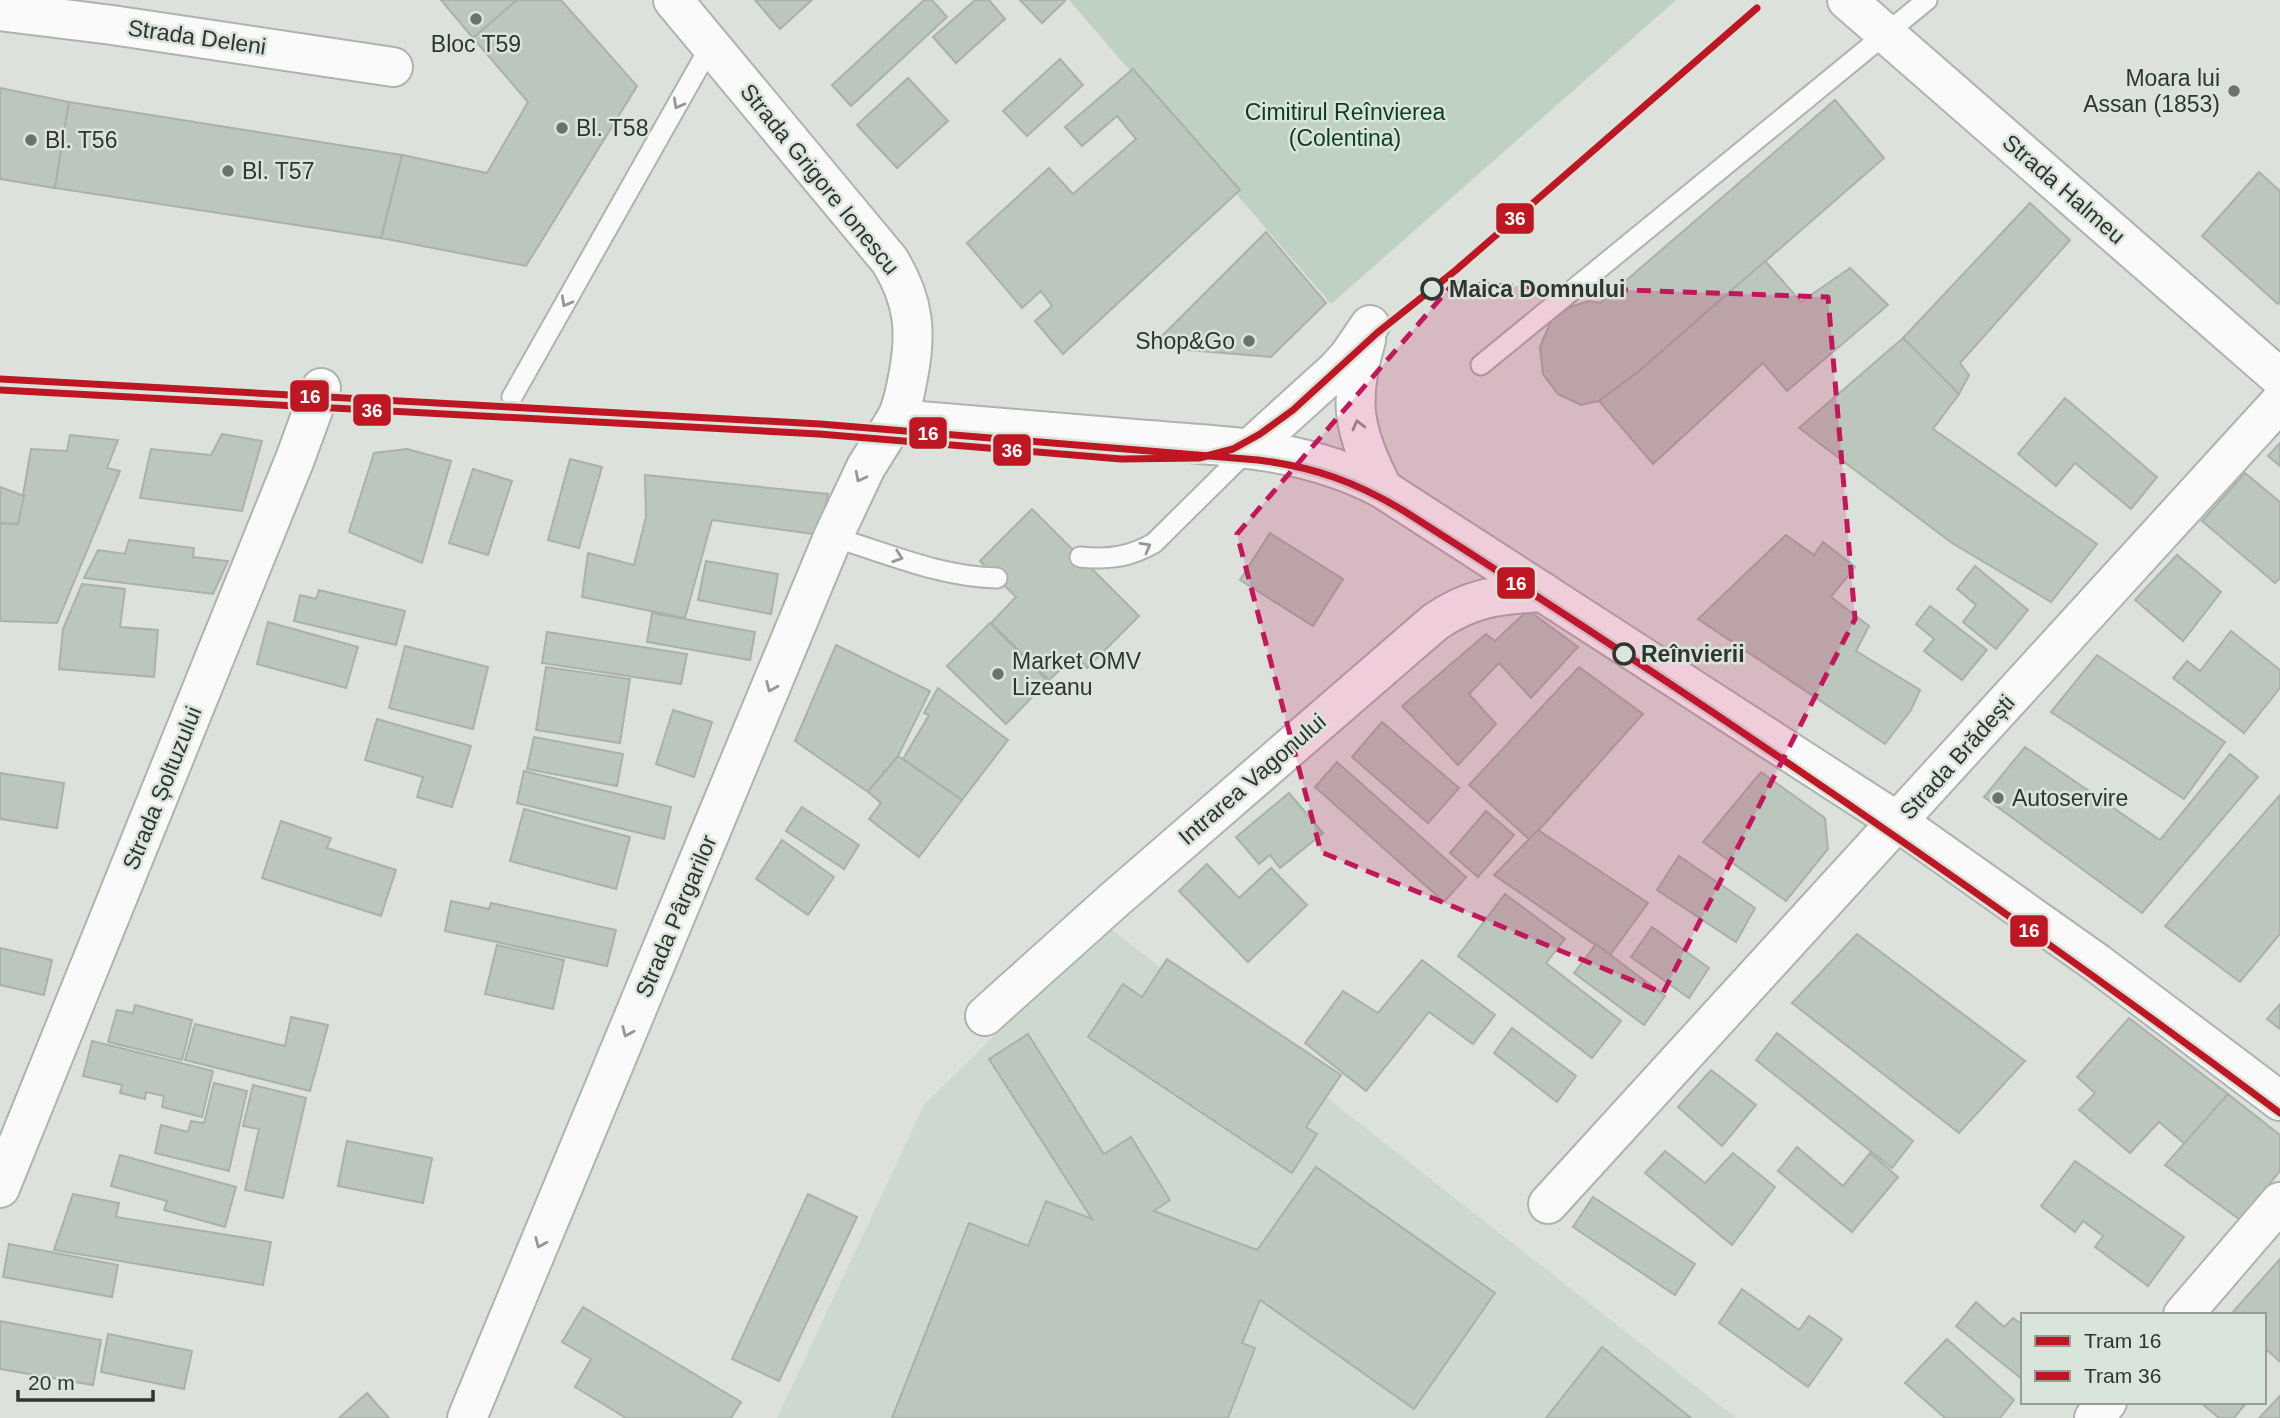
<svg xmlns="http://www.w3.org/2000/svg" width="2280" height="1418" font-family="Helvetica,sans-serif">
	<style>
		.built { fill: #cdd9ce }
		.green { fill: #bfd1c2 }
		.building { fill: #bbc6bc; stroke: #acb0ac; stroke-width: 2 }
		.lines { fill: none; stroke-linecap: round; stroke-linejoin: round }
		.service-casing { stroke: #afb3af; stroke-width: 23 }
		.minor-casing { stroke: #afb3af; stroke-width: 42 }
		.tertiary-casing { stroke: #afb3af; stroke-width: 42 }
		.service { stroke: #fafafa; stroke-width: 19 }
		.minor { stroke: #fafafa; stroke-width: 38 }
		.tertiary { stroke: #fafafa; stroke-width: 38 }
		.tram-1-casing { stroke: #d9e4db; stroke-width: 12 }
		.tram-2-casing { stroke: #d9e4db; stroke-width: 12 }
		.tram-1 { stroke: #be1622; stroke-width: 7 }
		.tram-2 { stroke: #be1622; stroke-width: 7 }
		.oneway { stroke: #969896 }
		.marked { fill: #c2185b; fill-opacity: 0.2; stroke: #c2185b; stroke-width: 5; stroke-dasharray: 14 9; stroke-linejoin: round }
		.poi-dot { fill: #6d716d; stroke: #d9e4db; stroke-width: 2.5 }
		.stop-dot { fill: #d9e4db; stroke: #313531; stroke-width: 3.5 }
		.labels { text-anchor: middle; stroke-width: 5; stroke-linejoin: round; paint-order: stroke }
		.street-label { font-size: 23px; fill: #313531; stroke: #d9e4db }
		.poi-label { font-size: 23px; fill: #313531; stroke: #d9e4db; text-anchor: start }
		.park-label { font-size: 23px; fill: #0a3f1c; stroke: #d9e4db }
		.stop-label { font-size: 23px; font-weight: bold; fill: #313531; stroke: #d9e4db; text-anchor: start }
		.line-badge { stroke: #d9e4db; stroke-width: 2.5 }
		.badge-label { font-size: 19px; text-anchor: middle; font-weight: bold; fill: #fff }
	</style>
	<rect width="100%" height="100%" fill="#dce1dc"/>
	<path class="built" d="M1106,925l630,493h-959l147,-313z"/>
	<path class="green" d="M1069,0h607l-345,304z"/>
	<g class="building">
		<path d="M441,0h76l-44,38z"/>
		<path d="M517,0h44l76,86 -111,180 -145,-28 21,-83 85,18 41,-71 -55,-64z"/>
		<path d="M755,0h57l-32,29z"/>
		<path d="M924,0h8l15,17 -96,89 -19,-21z"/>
		<path d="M975,0h14l16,19 -49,44 -23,-26z"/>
		<path d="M1020,0h44l1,1 -23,22z"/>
		<path d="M1060,59l23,26 -56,51 -24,-25z"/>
		<path d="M1133,69l107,121 -177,164 -28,-33 17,-15 -11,-15 -19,17 -55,-65 82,-75 24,26 63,-55 -19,-23 -35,30 -17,-19z"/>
		<path d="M908,78l40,43 -51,47 -40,-43z"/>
		<path d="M0,88l69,14 -14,86 -55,-9z"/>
		<path d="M1835,100l49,58 -246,214 -39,29 -18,4 -23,-11 -15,-20 -3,-27 11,-26 19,-14 19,-6 11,2z"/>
		<path d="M69,102l333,53 -21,83 -326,-50z"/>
		<path d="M2259,172l21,19v110l-2,3 -76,-68z"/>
		<path d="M2030,203l40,37 -110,123 9,12 -10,19 -56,-56z"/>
		<path d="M1266,232l60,71 -55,54 -120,-10z"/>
		<path d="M1765,261l36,41 49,-34 38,37 -101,86 -24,-28 -110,101 -54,-63 39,-29z"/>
		<path d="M1903,338l56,56 -26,35 164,115 -46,58 -99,-59 -153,-115z"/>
		<path d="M2065,398l92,79 -26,32 -56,-46 -19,23 -38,-32z"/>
		<path d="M222,434l40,7 -20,70 -102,-13 11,-49 60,6z"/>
		<path d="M70,435l48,5 -11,28 13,3 -63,152 -57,-2v-98l18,1 13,-75 36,2z"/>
		<path d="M2280,443v23l-12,-10z"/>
		<path d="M407,449l44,12 -29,102 -73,-31 25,-79z"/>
		<path d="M570,459l32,8 -23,81 -31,-8z"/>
		<path d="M473,469l39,12 -24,74 -39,-12z"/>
		<path d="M2245,473l35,29v76l-5,5 -73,-62z"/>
		<path d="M645,475l183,19 -8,41 -108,-15 -27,98 -103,-21 6,-44 46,12 12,-48z"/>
		<path d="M0,487l24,9 -6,28 -18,-1z"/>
		<path d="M1032,509l107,107 -52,52 -12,-12 -26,24 -58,-57 25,-26 -36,-36z"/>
		<path d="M1270,533l73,46 -30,47 -73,-46z"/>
		<path d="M1786,535l28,20 9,-13 32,25 -24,30 38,29 -13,25 64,39 -9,20 -26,34 -187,-125z"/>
		<path d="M129,540l65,8 -1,9 35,4 -15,33 -129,-16 14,-28 27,4z"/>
		<path d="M2177,555l44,37 -38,49 -48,-41z"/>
		<path d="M706,561l72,13 -7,40 -73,-14z"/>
		<path d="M1975,566l53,44 -32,39 -33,-27 13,-17 -19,-16z"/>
		<path d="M82,584l43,5 -5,38 38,3 -4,47 -95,-8 4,-40z"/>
		<path d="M319,590l86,21 -9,34 -102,-24 6,-26 16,4z"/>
		<path d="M1930,606l57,44 -25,30 -38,-29 10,-12 -18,-15z"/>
		<path d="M1528,610l50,37 -47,51 -32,-35 -30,31 27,30 -38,41 -56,-59 84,-72 9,7z"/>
		<path d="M652,613l103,19 -5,28 -103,-18z"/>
		<path d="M268,622l90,25 -12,41 -89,-24z"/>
		<path d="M990,623l58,58 -42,43 -59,-58z"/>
		<path d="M2231,631l49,39v18l-36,45 -71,-55 14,-17 13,10z"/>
		<path d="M547,632l140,22 -6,30 -139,-21z"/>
		<path d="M836,645l94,46 -32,65 -30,36 -73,-51z"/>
		<path d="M405,646l83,21 -15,62 -84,-21z"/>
		<path d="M2097,655l128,87 -41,57 -133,-87z"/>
		<path d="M546,667l84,12 -10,64 -84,-13z"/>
		<path d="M1579,667l64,47 -113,126 -61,-55z"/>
		<path d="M938,688l70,52 -46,60 -59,-41 26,-44 -5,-2z"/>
		<path d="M673,710l39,12 -18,55 -38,-13z"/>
		<path d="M377,719l94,27 -19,61 -35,-10 6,-20 -58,-17z"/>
		<path d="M1382,722l77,66 -31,35 -76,-66z"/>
		<path d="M534,737l89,17 -6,32 -90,-17z"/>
		<path d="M2025,747l135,93 70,-86 28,23 -116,136 -158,-116z"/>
		<path d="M898,756l64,44 -43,57 -50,-38 12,-16 -13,-11z"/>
		<path d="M1337,762l129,115 -22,25 -129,-115z"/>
		<path d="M524,771l147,36 -7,32 -147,-36z"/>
		<path d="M1761,772l64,46 3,31 -42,52 -83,-59z"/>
		<path d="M0,773l64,10 -7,45 -57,-9z"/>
		<path d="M1289,793l34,40 -43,35 -10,-13 -11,9 -23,-27z"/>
		<path d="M2280,795v139l-40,48 -75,-56z"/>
		<path d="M802,807l57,38 -15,24 -58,-38z"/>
		<path d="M524,809l106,28 -14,52 -106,-28z"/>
		<path d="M1486,811l28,24 -36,42 -28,-24z"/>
		<path d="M281,821l50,17 -4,10 69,22 -15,46 -119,-38z"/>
		<path d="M1538,830l110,73 -38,52 -116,-80z"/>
		<path d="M782,840l52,37 -26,38 -52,-36z"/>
		<path d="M1679,856l76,52 -19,34 -79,-52z"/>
		<path d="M1207,864l32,34 32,-30 36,37 -59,57 -69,-71z"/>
		<path d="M1505,894l60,45 -19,24 75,58 -29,37 -134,-102z"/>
		<path d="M451,901l38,8 2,-6 125,27 -9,36 -162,-35z"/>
		<path d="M1652,927l57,41 -20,30 -58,-41z"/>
		<path d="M1857,934l168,127 -66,72 -167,-130z"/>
		<path d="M1596,944l69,52 -21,29 -70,-52z"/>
		<path d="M497,945l67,15 -11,49 -68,-15z"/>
		<path d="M0,948l52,12 -8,35 -44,-10z"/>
		<path d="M1167,959l174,116 -35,52 11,7 -25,39 -204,-136 35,-53 19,13z"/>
		<path d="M1422,960l73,55 -22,29 -44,-32 -63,79 -61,-48 38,-52 35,22z"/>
		<path d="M2280,1004v25l-13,-10z"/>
		<path d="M135,1005l57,15 -10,40 -74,-18 9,-32 16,3z"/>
		<path d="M291,1017l37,8 -18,66 -125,-31 10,-36 90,22z"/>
		<path d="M2129,1018l99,76 -43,50 -26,-22 -29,31 -51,-43 16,-17 -18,-16z"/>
		<path d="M1512,1028l64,48 -19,26 -63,-49z"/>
		<path d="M1777,1033l136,108 -21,27 -136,-108z"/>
		<path d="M1028,1034l76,120 27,-17 39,63 -16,11 103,39 59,-83 179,126 -81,116 -154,-109 -18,43 13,5 -27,70h-336l77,-195 59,23 18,-45 46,18 -103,-160z"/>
		<path d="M92,1041l121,30 -11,46 -40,-10 2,-11 -18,-4 -1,7 -25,-6 2,-8 -39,-9z"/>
		<path d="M1711,1070l45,35 -34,41 -44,-39z"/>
		<path d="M214,1083l33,8 -18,80 -74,-18 6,-28 27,7 3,-11 13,2z"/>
		<path d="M253,1085l53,13 -23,100 -38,-8 14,-61 -16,-3z"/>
		<path d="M2228,1094l52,41v36l-40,49 -75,-55z"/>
		<path d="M347,1141l85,17 -9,45 -85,-17z"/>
		<path d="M1797,1147l46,39 27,-33 28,24 -46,55 -74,-61z"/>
		<path d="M1665,1151l40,32 28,-30 42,34 -43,58 -87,-72z"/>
		<path d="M120,1155l116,32 -11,40 -61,-17 3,-9 -56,-15z"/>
		<path d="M2075,1161l109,76 -36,49 -53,-39 8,-11 -20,-15 -8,11 -34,-26z"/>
		<path d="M73,1194l46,9 -3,14 155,25 -8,43 -209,-35z"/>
		<path d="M808,1194l49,23 -78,164 -47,-22z"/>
		<path d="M1593,1197l102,67 -20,31 -102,-68z"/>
		<path d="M9,1244l109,21 -6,32 -109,-20z"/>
		<path d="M2280,1259v103l-16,-15v-32l-33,-1z"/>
		<path d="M1742,1289l57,41 10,-14 33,23 -34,48 -89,-64z"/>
		<path d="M1976,1302l28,25 9,-9 10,7v55l-67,-54z"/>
		<path d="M583,1307l158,95 -10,16h-105l-51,-31 16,-28 -29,-17z"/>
		<path d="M0,1321l101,19 -8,45 -93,-16z"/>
		<path d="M108,1334l84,17 -8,38 -83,-17z"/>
		<path d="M1947,1339l67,61 -14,18h-55l-40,-35z"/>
		<path d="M1602,1347l89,71h-145z"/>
		<path d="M367,1393l22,25h-50z"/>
		<path d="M2280,1396v22h-21z"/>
		<path d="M2200,1402h47l-13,16h-15z"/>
	</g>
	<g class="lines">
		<g class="service-casing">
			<g id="service">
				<path d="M1481,365l446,-365"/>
				<path d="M512,397l199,-352"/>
				<path d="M833,537c54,16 107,40 164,41"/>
				<path d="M1080,557c28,3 50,0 74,-14l95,-94"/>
			</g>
		</g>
		<g class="minor-casing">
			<g id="minor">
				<path d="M673,0l217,261c24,40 27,71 18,116 -3,15 -5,29 -12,42"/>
				<path d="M1847,0l433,378"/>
				<path d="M0,11l112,14 281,42"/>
				<path d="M985,1016l129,-116 321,-278c38,-26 65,-27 108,-30"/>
				<path d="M0,1188l295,-729 26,-71"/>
				<path d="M1548,1204l732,-802"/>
				<path d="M2183,1315l97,-113"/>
				<path d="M2094,1418l13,-16"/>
			</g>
		</g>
		<g class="tertiary-casing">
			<g id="tertiary">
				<path d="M1366,340c-19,63 -12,91 17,149"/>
				<path d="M1249,449l86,-78 13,-14 22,-32"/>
				<path d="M467,1418l366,-881 33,-70 30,-48c80,7 159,13 239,20 87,7 169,8 248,50l515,333 199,141 183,138"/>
			</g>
		</g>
		<use href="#service" class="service"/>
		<use href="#minor" class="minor"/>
		<use href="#tertiary" class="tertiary"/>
		<g class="tram-1-casing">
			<path id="tram-1" d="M0,379l820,45 438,36c56,7 98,22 146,51 299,190 592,390 876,602"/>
		</g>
		<g class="tram-2-casing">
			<path id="tram-2" d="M0,390l819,44 302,25 78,-1 34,-9 27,-15 33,-24 84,-77 79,-63 301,-262"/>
		</g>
		<use href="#tram-1" class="tram-1"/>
		<use href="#tram-2" class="tram-2"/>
	</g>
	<defs><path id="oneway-chevron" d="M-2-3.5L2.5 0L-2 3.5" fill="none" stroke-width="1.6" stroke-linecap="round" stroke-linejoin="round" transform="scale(1.75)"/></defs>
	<g class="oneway">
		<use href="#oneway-chevron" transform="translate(678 104) rotate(119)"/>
		<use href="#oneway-chevron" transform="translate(566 302) rotate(119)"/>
		<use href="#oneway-chevron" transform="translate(1358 425) rotate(-104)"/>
		<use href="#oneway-chevron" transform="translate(860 477) rotate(117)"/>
		<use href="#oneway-chevron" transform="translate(1146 547) rotate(-29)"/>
		<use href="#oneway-chevron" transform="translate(898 557) rotate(19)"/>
		<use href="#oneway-chevron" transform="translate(771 687) rotate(113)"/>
		<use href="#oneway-chevron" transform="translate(627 1032) rotate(113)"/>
		<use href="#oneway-chevron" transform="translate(540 1243) rotate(113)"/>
	</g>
	<path class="marked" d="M1453,284l375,13 27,322 -192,374 -342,-141 -84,-318z"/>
	<g class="poi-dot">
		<circle cx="476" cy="19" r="7"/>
		<circle cx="2234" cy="91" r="7"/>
		<circle cx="562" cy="128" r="7"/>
		<circle cx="31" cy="140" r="7"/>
		<circle cx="228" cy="171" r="7"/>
		<circle cx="1249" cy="341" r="7"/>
		<circle cx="998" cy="674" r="7"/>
		<circle cx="1998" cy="798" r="7"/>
	</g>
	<g class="stop-dot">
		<circle cx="1432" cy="289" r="10"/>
		<circle cx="1624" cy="654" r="10"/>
	</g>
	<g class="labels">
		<g class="street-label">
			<text transform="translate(197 37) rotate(8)" y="8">Strada Deleni</text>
			<text transform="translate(820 179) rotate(51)" y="8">Strada Grigore Ionescu</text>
			<text transform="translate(2064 189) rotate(41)" y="8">Strada Halmeu</text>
			<text transform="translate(1957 757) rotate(-48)" y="8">Strada Brădești</text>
			<text transform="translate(1252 779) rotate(-41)" y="8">Intrarea Vagonului</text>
			<text transform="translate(162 788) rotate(-68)" y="8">Strada Șoltuzului</text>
			<text transform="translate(676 916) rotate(-67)" y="8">Strada Pârgarilor</text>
		</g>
		<g class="poi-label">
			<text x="476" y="52" text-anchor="middle">Bloc T59</text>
			<text x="2220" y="86" text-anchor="end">Moara lui<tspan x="2220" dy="26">Assan (1853)</tspan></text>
			<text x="576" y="136">Bl. T58</text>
			<text x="45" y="148">Bl. T56</text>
			<text x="242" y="179">Bl. T57</text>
			<text x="1235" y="349" text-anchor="end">Shop&amp;Go</text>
			<text x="1012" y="669">Market OMV<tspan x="1012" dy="26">Lizeanu</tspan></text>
			<text x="2012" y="806">Autoservire</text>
		</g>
		<g class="park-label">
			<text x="1345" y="120">Cimitirul Reînvierea<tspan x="1345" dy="26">(Colentina)</tspan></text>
		</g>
		<g class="stop-label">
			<text x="1449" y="297">Maica Domnului</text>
			<text x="1641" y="662">Reînvierii</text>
		</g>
	</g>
	<g class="line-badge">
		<rect x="1495" y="202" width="40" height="33" rx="7" fill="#be1622"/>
		<rect x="289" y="379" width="41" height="34" rx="7" fill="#be1622"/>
		<rect x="352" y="393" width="40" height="34" rx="7" fill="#be1622"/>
		<rect x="908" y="416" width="40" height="34" rx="7" fill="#be1622"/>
		<rect x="992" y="433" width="40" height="34" rx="7" fill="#be1622"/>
		<rect x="1496" y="566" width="40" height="34" rx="7" fill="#be1622"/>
		<rect x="2009" y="914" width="40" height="34" rx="7" fill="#be1622"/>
	</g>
	<g class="badge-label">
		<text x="1515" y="225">36</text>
		<text x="310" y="403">16</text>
		<text x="372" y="417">36</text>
		<text x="928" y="440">16</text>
		<text x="1012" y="457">36</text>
		<text x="1516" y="590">16</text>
		<text x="2029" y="937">16</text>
	</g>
	<rect x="2021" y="1313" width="245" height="91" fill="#d9e4db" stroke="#969e97" stroke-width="2"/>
	<rect x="2035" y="1336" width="35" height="10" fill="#be1622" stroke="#969e97" stroke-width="2"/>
	<text x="2084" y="1348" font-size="21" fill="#313531">Tram 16</text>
	<rect x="2035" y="1371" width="35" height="10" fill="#be1622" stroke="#969e97" stroke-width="2"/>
	<text x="2084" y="1383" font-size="21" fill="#313531">Tram 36</text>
	<path d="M18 1390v10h135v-10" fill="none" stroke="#313531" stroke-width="3.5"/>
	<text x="28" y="1390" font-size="21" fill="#313531" stroke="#d9e4db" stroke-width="5" paint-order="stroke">20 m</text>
</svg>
